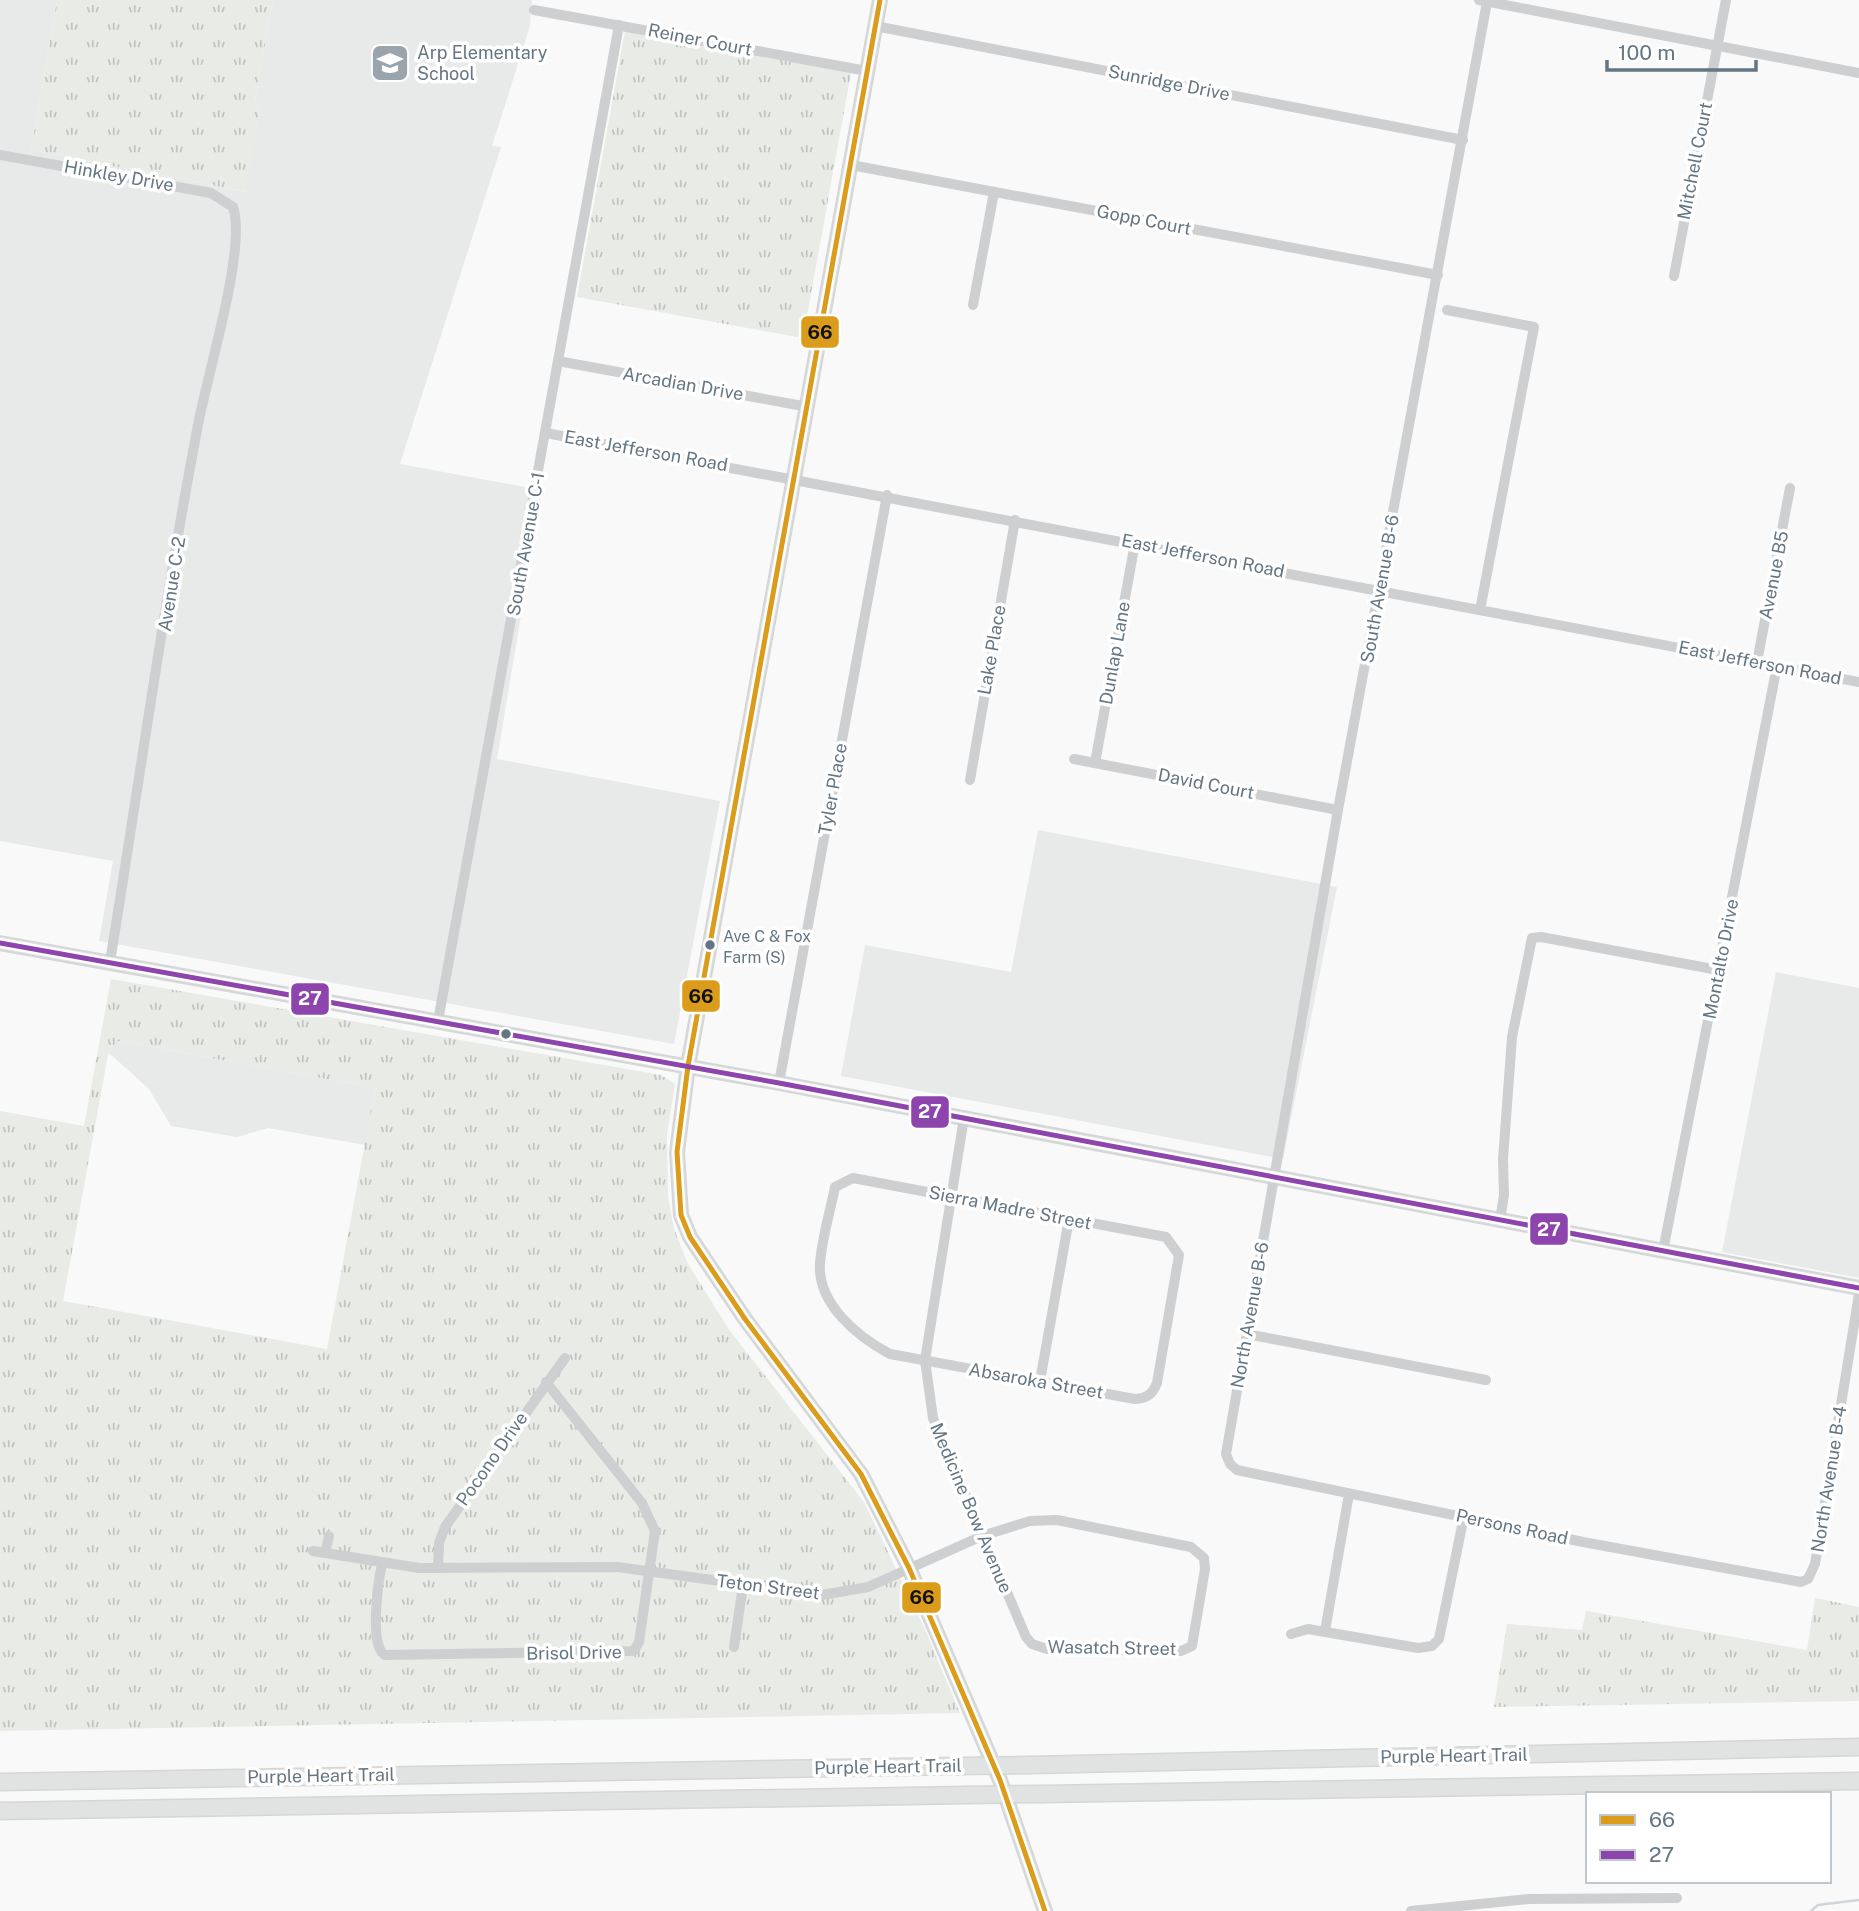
<svg xmlns="http://www.w3.org/2000/svg" width="1859" height="1911" font-family="'Public Sans',sans-serif">
	<style>
		.built { fill: #e8e9e9 }
		.grass { fill: url(#grass-tufts); fill-rule: evenodd }
		.lines { fill: none; stroke-linecap: round; stroke-linejoin: round }
		.stream { stroke: #ced6d9; stroke-width: 2.5 }
		.major-casing { stroke: #d5d6d7; stroke-width: 16 }
		.highway-casing { stroke: #d5d6d6; stroke-width: 19 }
		.minor { stroke: #cecfd0; stroke-width: 10 }
		.major { stroke: #e1e2e2; stroke-width: 12 }
		.highway { stroke: #e1e2e2; stroke-width: 16 }
		.highway-bridge-casing { stroke: #d5d6d6; stroke-width: 19; stroke-linecap: butt }
		.highway-bridge { stroke: #e1e2e2; stroke-width: 16 }
		.bus-1-casing { stroke: #fff; stroke-width: 10 }
		.bus-2-casing { stroke: #fff; stroke-width: 10 }
		.bus-1 { stroke: #da9c1a; stroke-width: 5 }
		.bus-2 { stroke: #8e44ad; stroke-width: 5 }
		.bus-dot { fill: #657683; stroke: #fff; stroke-width: 2.5 }
		.labels { text-anchor: middle; stroke-width: 7; stroke-linejoin: round; paint-order: stroke }
		.bus-label { font-size: 16px; fill: #657683; stroke: #fff; text-anchor: start }
		.street-label { font-size: 18px; fill: #657683; stroke: #fff }
		.poi-label { font-size: 18px; fill: #657683; stroke: #fff; text-anchor: start }
		.line-badge { stroke: #fff; stroke-width: 2.5 }
		.badge-label { font-size: 19px; text-anchor: middle; font-weight: bold; fill: #fff }
		.pale-badge-label { font-size: 19px; text-anchor: middle; font-weight: bold; fill: #111 }
	</style>
	<defs>
		<pattern id="grass-tufts" width="24" height="20" patternUnits="userSpaceOnUse" patternTransform="scale(1.75)"><rect width="24" height="20" fill="#e8ebe6"/><path d="M3 7l-1-3M5 7V3M7 7l1-3M15 17l-1-3M17 17v-4M19 17l1-3" fill="none" stroke="#c0c3c0"/></pattern>
	</defs>
	<rect width="100%" height="100%" fill="#f9f9f9"/>
	<g class="built">
		<path d="M0,0h57l-26,150 215,42 14,-85 -5,-6 18,-101h259l-2,26 -38,120 9,1 -101,317 142,26 -45,269 223,42 -46,243 -575,-103 14,-80 -113,-20z"/>
		<path d="M1038,830l299,57 -54,272 -442,-83 24,-131 146,27z"/>
		<path d="M1776,972l83,16v290l-137,-26z"/>
		<path d="M118,1041l257,47 -10,57 -97,-17 -31,9 -66,-11 -22,-37 -40,-36z"/>
	</g>
	<g class="grass">
		<path d="M57,0h216l-18,100 5,7 -13,85 -216,-42z"/>
		<path d="M625,31l226,42 -48,265 -226,-41z"/>
		<path d="M111,979l550,96 14,9 -8,51 1,61 6,33 14,35 42,67 134,171 59,123 37,88 -960,18v-620l84,15zM118,1041l257,47 -48,261 -264,-48 45,-246z"/>
		<path d="M1815,1598l44,9v94l-365,6 13,-83 75,6 4,-19 221,39z"/>
	</g>
	<g class="lines">
		<path class="stream" d="M1811,1911l7,-6 41,-5"/>
		<g class="major-casing">
			<g id="major">
				<path d="M880,0l-192,1066 -11,86 4,63 9,22 55,82 116,155 48,94 91,212 45,131"/>
				<path d="M0,943l779,140 1080,205"/>
			</g>
		</g>
		<g class="highway-casing">
			<g id="highway">
				<path d="M1030,1765l829,-18"/>
				<path d="M0,1782l957,-16"/>
				<path d="M1044,1794l815,-13"/>
				<path d="M0,1811l967,-16"/>
			</g>
		</g>
		<g class="minor">
			<path d="M1479,0l380,73"/>
			<path d="M1487,2l-149,808 -112,644 4,10 7,6 346,72 218,40 7,-3 7,-15 44,-270"/>
			<path d="M534,10l333,61"/>
			<path d="M875,26l588,114"/>
			<path d="M0,155l211,38 22,14c14,41 -26,168 -35,218 -34,178 -59,358 -88,537"/>
			<path d="M851,165l587,110"/>
			<path d="M1674,276l52,-276"/>
			<path d="M973,305l21,-113"/>
			<path d="M1447,310l87,17 -54,283"/>
			<path d="M558,361l250,46"/>
			<path d="M546,433l1313,249"/>
			<path d="M1757,662l33,-174"/>
			<path d="M1074,759l264,51"/>
			<path d="M1095,763l40,-220"/>
			<path d="M970,780l45,-260"/>
			<path d="M438,1021l181,-996"/>
			<path d="M779,1083l108,-588"/>
			<path d="M853,1178l313,59 13,18 -22,128c-5,12 -10,15 -22,16l-245,-45c-32,-17 -73,-50 -70,-91 2,-25 10,-51 15,-76z"/>
			<path d="M1500,1220l4,-25 -1,-36 9,-122 20,-99 9,-1 177,33"/>
			<path d="M1663,1251l114,-585"/>
			<path d="M1247,1334l239,46"/>
			<path d="M1040,1381l29,-162"/>
			<path d="M313,1551l106,17 198,-1 205,28 46,-8 114,-51 48,-15 27,-1 134,27 13,11 1,11 -13,77 -11,5 -134,-2 -15,-5 -6,-7 -93,-219 -8,-58 39,-242"/>
			<path d="M325,1553l4,-17"/>
			<path d="M382,1564c-4,18 -13,83 3,91l249,-4 5,-9 16,-111 -13,-28 -96,-121"/>
			<path d="M438,1568l1,-25 6,-16 120,-169"/>
			<path d="M1325,1631l24,-137"/>
			<path d="M1291,1634l17,-5 110,19 14,-2 7,-7 25,-123"/>
			<path d="M734,1647l9,-62"/>
			<path d="M1411,1911l118,-12 148,-1"/>
		</g>
		<use href="#major" class="major"/>
		<use href="#highway" class="highway"/>
		<g class="highway-bridge-casing">
			<g id="highway-bridge">
				<path d="M957,1766l73,-1"/>
				<path d="M967,1795l77,-1"/>
			</g>
		</g>
		<use href="#highway-bridge" class="highway-bridge"/>
		<g class="bus-1-casing">
			<path id="bus-1" d="M880,0l-192,1066 -11,86 4,63 9,22 55,82 116,155 48,94 91,212 45,131"/>
		</g>
		<g class="bus-2-casing">
			<path id="bus-2" d="M0,943l779,140 1080,205"/>
		</g>
		<use href="#bus-1" class="bus-1"/>
		<use href="#bus-2" class="bus-2"/>
	</g>
	<defs>
		<g id="school-square" transform="scale(2.0125)"><rect x="-9" y="-9" width="18" height="18" rx="4" fill="#99a4ac" stroke="#fff"/><path d="M0-5L7-2L0 1L-7-2ZM-4 1L0 2.5L4 1V4Q0 6-4 4Z" fill="#fff"/></g>
	</defs>
	<g fill-rule="evenodd">
		<use href="#school-square" x="390" y="63"/>
	</g>
	<g class="bus-dot">
		<circle cx="710" cy="945" r="6"/>
		<circle cx="506" cy="1034" r="6"/>
	</g>
	<g class="labels">
		<g class="bus-label">
			<text x="723" y="942">Ave C &amp; Fox<tspan x="723" dy="21">Farm (S)</tspan></text>
		</g>
		<g class="street-label">
			<text transform="translate(700 40) rotate(11)" y="6">Reiner Court</text>
			<text transform="translate(1169 83) rotate(11)" y="6">Sunridge Drive</text>
			<text transform="translate(1695 161) rotate(-79)" y="6">Mitchell Court</text>
			<text transform="translate(119 176) rotate(10)" y="6">Hinkley Drive</text>
			<text transform="translate(1144 220) rotate(11)" y="6">Gopp Court</text>
			<text transform="translate(683 384) rotate(10)" y="6">Arcadian Drive</text>
			<text transform="translate(646 451) rotate(10)" y="6">East Jefferson Road</text>
			<text transform="translate(526 544) rotate(-80)" y="6">South Avenue C-1</text>
			<text transform="translate(1203 556) rotate(11)" y="6">East Jefferson Road</text>
			<text transform="translate(1774 575) rotate(-79)" y="6">Avenue B5</text>
			<text transform="translate(172 584) rotate(-81)" y="6">Avenue C-2</text>
			<text transform="translate(1380 589) rotate(-80)" y="6">South Avenue B-6</text>
			<text transform="translate(992 650) rotate(-80)" y="6">Lake Place</text>
			<text transform="translate(1115 653) rotate(-80)" y="6">Dunlap Lane</text>
			<text transform="translate(1760 663) rotate(11)" y="6">East Jefferson Road</text>
			<text transform="translate(1206 784) rotate(11)" y="6">David Court</text>
			<text transform="translate(833 789) rotate(-80)" y="6">Tyler Place</text>
			<text transform="translate(1721 959) rotate(-79)" y="6">Montalto Drive</text>
			<text transform="translate(1010 1208) rotate(11)" y="6">Sierra Madre Street</text>
			<text transform="translate(1250 1315) rotate(-80)" y="6">North Avenue B-6</text>
			<text transform="translate(1036 1381) rotate(10)" y="6">Absaroka Street</text>
			<text transform="translate(492 1459) rotate(-55)" y="6">Pocono Drive</text>
			<text transform="translate(1829 1479) rotate(-81)" y="6">North Avenue B-4</text>
			<text transform="translate(971 1508) rotate(67)" y="6">Medicine Bow Avenue</text>
			<text transform="translate(1512 1527) rotate(12)" y="6">Persons Road</text>
			<text transform="translate(768 1587) rotate(7)" y="6">Teton Street</text>
			<text transform="translate(1112 1648) rotate(1)" y="6">Wasatch Street</text>
			<text transform="translate(574 1653) rotate(-1)" y="6">Brisol Drive</text>
			<text transform="translate(1454 1756) rotate(-1)" y="6">Purple Heart Trail</text>
			<text transform="translate(888 1767) rotate(-1)" y="6">Purple Heart Trail</text>
			<text transform="translate(321 1776) rotate(-1)" y="6">Purple Heart Trail</text>
		</g>
		<g class="poi-label">
			<text x="417" y="59">Arp Elementary<tspan x="417" dy="21">School</tspan></text>
		</g>
	</g>
	<g class="line-badge">
		<rect x="800" y="315" width="40" height="34" rx="7" fill="#da9c1a"/>
		<rect x="681" y="979" width="40" height="34" rx="7" fill="#da9c1a"/>
		<rect x="290" y="982" width="40" height="34" rx="7" fill="#8e44ad"/>
		<rect x="910" y="1095" width="40" height="34" rx="7" fill="#8e44ad"/>
		<rect x="1529" y="1212" width="40" height="34" rx="7" fill="#8e44ad"/>
		<rect x="901" y="1581" width="41" height="33" rx="7" fill="#da9c1a"/>
	</g>
	<g class="badge-label">
		<text x="310" y="1005">27</text>
		<text x="930" y="1118">27</text>
		<text x="1549" y="1236">27</text>
	</g>
	<g class="pale-badge-label">
		<text x="820" y="339">66</text>
		<text x="701" y="1003">66</text>
		<text x="922" y="1604">66</text>
	</g>
	<rect x="1586" y="1792" width="245" height="91" fill="#ffffff" stroke="#c1c8cd" stroke-width="2"/>
	<rect x="1600" y="1815" width="35" height="10" fill="#da9c1a" stroke="#c1c8cd" stroke-width="2"/>
	<text x="1649" y="1827" font-size="21" fill="#657683">66</text>
	<rect x="1600" y="1850" width="35" height="10" fill="#8e44ad" stroke="#c1c8cd" stroke-width="2"/>
	<text x="1649" y="1862" font-size="21" fill="#657683">27</text>
	<path d="M1607 60v10h149v-10" fill="none" stroke="#657683" stroke-width="3.5"/>
	<text x="1618" y="60" font-size="21" fill="#657683" stroke="#ffffff" stroke-width="5" paint-order="stroke">100 m</text>
</svg>
